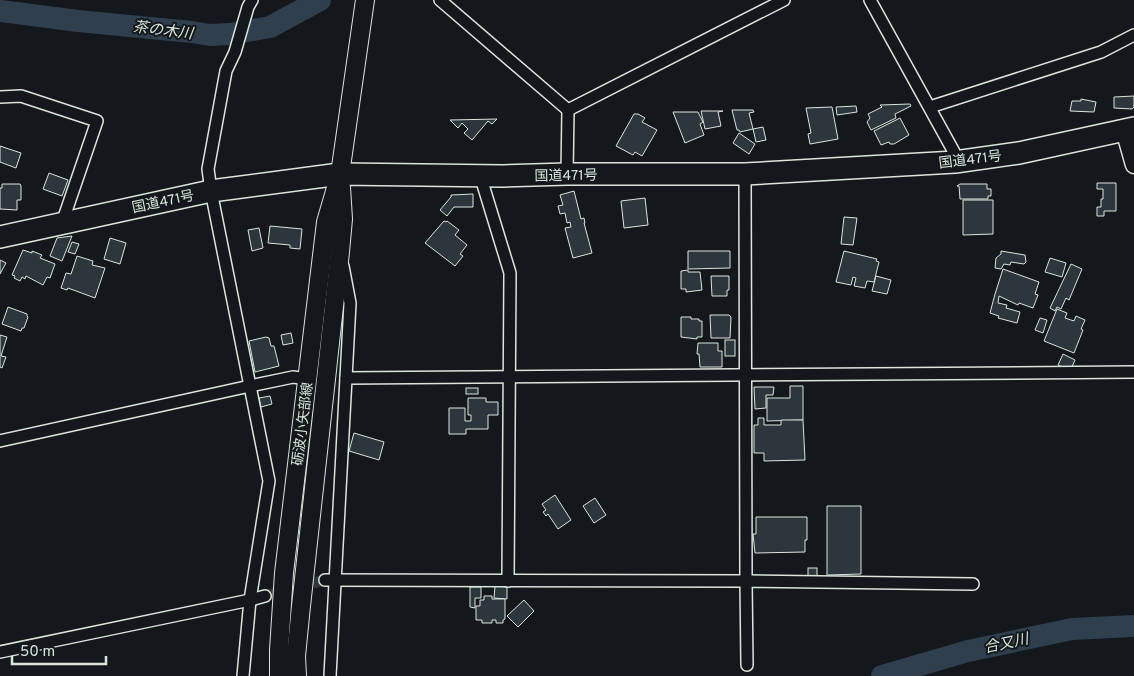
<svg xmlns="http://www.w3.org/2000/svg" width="1134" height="676" font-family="Overpass,'Noto Sans JP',sans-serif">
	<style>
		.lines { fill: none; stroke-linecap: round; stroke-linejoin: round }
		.river { stroke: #2f3f4d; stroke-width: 22 }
		.building { fill: #2c363c; stroke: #d8e6dc }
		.street-tunnel { stroke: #313739; stroke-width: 11; stroke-dasharray: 11 5.5; stroke-linecap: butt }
		.street-casing { stroke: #d8e6dc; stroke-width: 14 }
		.secondary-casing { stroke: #d8e6dc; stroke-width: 19 }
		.primary-casing { stroke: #d8e6dc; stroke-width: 20 }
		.highway-casing { stroke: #d8e6dc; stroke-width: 24 }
		.street { stroke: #14181c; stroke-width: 11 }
		.secondary { stroke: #14181c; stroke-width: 16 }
		.primary { stroke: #14181c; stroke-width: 18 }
		.highway { stroke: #14181c; stroke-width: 21 }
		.labels { text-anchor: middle; stroke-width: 4; stroke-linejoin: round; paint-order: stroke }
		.street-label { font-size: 14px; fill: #d8e6dc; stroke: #14181c }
		.water-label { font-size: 15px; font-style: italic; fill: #d8e6dc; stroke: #14181c }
	</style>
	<rect width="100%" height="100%" fill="#14181c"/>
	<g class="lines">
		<g class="river">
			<path d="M0,11l78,10 114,11 18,3 20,-1 40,-7 50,-27"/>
			<path d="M882,676l86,-25 104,-22 62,-3"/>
		</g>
	</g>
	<g class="building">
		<path d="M1134,96v11l-2,2 -18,-1v-11z"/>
		<path d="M1081,99l15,3 -2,10 -24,-1 2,-10h9z"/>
		<path d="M910,104l1,2 -16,8 1,4 -25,12 -4,-8 3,-4 -2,-4 14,-7 -2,-2z"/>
		<path d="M856,106l1,6 -20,3 -1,-8z"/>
		<path d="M832,107l6,32 -28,5 -2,-10 3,-1 -5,-25z"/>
		<path d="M732,110h21l1,2 -5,1 4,16 -13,3 -1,-2h-2z"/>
		<path d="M701,111h22l-5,1 3,14 -16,3z"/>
		<path d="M673,112h25l5,10 -3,2 4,11 -19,8z"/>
		<path d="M634,114h4l7,4 -3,4 15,8 -15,26 -7,-4 -2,3 -17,-9z"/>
		<path d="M900,118l9,17 -15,9h-4l-1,-2 -8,3 -7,-14z"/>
		<path d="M497,119l-5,5 -4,-3 -16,19 -8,-7 4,-4 -6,-6 -4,5 -8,-8z"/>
		<path d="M763,127l3,13 -10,2 -3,-13z"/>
		<path d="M739,133l16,11 -6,10 -16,-11z"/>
		<path d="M0,146l21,7 -5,15 -16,-6z"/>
		<path d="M49,173l19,7 -6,16 -19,-7z"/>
		<path d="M1097,183h19v28h-12v5h-7v-9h4v-8h2v-10h-6z"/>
		<path d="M2,184h18l1,2v14h-4v10l-17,-1v-21h2z"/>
		<path d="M960,184h27v5h4v7h-3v3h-28l-1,-13h-2z"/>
		<path d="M574,191l7,28 3,-1 1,5h-1l8,30 -19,5 -8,-30 6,-1 -1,-5 -3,1 -2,-10 -5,1 -2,-8 5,-1 -3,-10z"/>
		<path d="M473,194v13h-19l-7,9 -7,-6 11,-13v-2z"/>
		<path d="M645,198l3,27 -24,3 -3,-27z"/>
		<path d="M963,200h30v34l-30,1z"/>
		<path d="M844,217l13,1 -4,27 -12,-1z"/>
		<path d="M444,221l2,1 1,-1 12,9 -4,5 12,10 -7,9 3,2 -8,10 -30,-23z"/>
		<path d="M270,226l32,3 -2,20 -10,-1v-3l-22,-2z"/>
		<path d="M259,228l4,20 -11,3 -4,-21z"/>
		<path d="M72,236l-10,25 -12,-5 7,-18z"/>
		<path d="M110,238l16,5 -6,21 -16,-5z"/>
		<path d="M72,242l7,2 -4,10 -7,-2z"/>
		<path d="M23,250l9,3v-2l10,4 -2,3 15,6 -5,14 -3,-1 -4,8 -17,-9 -1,3 -3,-2 -2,4 -6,-3 1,-2 -3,-1z"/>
		<path d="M688,251h42v17l-42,1z"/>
		<path d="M844,251l33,8 -1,2 3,1 -5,20 -7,-1 -2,7 -11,-2 2,-8 -3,-1 -2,8 -15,-3z"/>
		<path d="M1001,251l24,4 1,7 -2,2 -13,-2 -1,3 -6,-1 -3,5 -6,-1 1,-10 5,-4z"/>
		<path d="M77,256l16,5 -1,4 13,3 -10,30 -27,-10 -1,2 -6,-2 5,-15 5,1z"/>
		<path d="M1050,258l16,5 -4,14 -17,-5z"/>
		<path d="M0,260l6,3 -6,11z"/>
		<path d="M1071,264l11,5 -13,31 -3,-2 -5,11 -4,-2 -2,4 -5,-3z"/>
		<path d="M1003,269l36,13 -4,12 3,1 -5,13 -14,-5 -1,2 -19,-9 -1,7 9,2 -1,3 14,4 -3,11 -19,-5 1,-2 -9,-3 5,-19z"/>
		<path d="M688,270v2h12l2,18 -16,2v-3h-5v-18z"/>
		<path d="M711,276h18v14h-2v6h-15z"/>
		<path d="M876,276l15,4 -4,14 -15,-3z"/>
		<path d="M8,307l19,7v2l1,1 -4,11h-2l-1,3 -19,-7z"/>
		<path d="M1057,309l10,4 -2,5 9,3 2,-5 9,4 -4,9 2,1 -9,23 -30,-12z"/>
		<path d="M710,315h19l2,2 -1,21h-19z"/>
		<path d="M681,317h10v2h8v2h3v16h-5v2l-16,-2z"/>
		<path d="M1040,318l7,2 -4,13 -8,-3z"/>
		<path d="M291,333l2,10 -10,2 -2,-10z"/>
		<path d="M0,335l7,2 -6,19 5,1 -4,11 -2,-1z"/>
		<path d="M266,337l3,1 2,8h3l5,20 -24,6 -6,-31z"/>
		<rect x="725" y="340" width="10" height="16"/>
		<path d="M698,343h20v8h4v16h-22l-1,-13h-2z"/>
		<path d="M1063,354l12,6 -5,11 -12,-6z"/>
		<path d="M790,386h13v34l-36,1v-23h23z"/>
		<path d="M754,387h20l-1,8h-7v13l-11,1z"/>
		<rect x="466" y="388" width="12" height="6"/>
		<path d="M270,396l2,8 -11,3 -2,-9z"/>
		<path d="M468,398h18v4h12v13h-10v14h-22v5h-17v-26h16v13h6v-6h-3z"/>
		<path d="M758,418h6v7h17v-5h22l2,40 -41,1v-8h-10v-28h4z"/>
		<path d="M354,433l30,9 -5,18 -30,-9z"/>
		<path d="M555,495l16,25 -13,9 -10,-15 -2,2 -3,-4 3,-2 -4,-6z"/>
		<path d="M595,498l11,17 -12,8 -11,-17z"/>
		<path d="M827,506h34v68l-34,1z"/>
		<path d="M756,517h51v23h-2v12l-50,1 -2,-19h3z"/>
		<rect x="808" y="568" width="9" height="8"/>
		<path d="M495,586l12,1v12l-13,-1z"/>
		<path d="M470,587h11v11h-6v10l-5,-1z"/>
		<path d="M484,596h8v3h13v20l-2,1v3h-7v-3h-4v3h-10v-3h-6v-14h4v-6h4z"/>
		<path d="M524,600l10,11 -16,16 -11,-11z"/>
	</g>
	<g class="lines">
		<path class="street-tunnel" d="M265,596l60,-16"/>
		<g class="street-casing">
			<g id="street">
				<path d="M440,0l128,110"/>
				<path d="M870,0l84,152 1,10"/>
				<path d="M0,97l21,-1 76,25 -35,102"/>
				<path d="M930,107l171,-55 33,-17"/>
				<path d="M568,110l216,-110"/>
				<path d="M567,174l1,-64"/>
				<path d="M480,175l30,98 -2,308"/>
				<path d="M343,266l7,37 -4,75 788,-6"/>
				<path d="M0,441l250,-55 43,-9 15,2"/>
				<path d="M325,580l421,1 -1,-407"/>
				<path d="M0,652l250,-52 15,-4"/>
				<path d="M747,665l-1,-84 227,3"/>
				<path d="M243,676l7,-76 19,-119 -58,-290 -3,-22 18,-98 9,-19 13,-45 4,-7"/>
				<path d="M330,676l16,-298"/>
			</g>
		</g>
		<g class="secondary-casing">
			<path id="secondary" d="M1124,130l10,35"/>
		</g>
		<g class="primary-casing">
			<g id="primary">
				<path d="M279,676v-26l5,-77 42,-351 14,-48 25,-174"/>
				<path d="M297,676l-1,-20 5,-50 39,-354 3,-33 -2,-32"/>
			</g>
		</g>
		<g class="highway-casing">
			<path id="highway" d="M0,237l211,-46 129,-17 163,2 64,-2h178l210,-12 64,-9 115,-25"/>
		</g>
		<use href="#street" class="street"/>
		<use href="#secondary" class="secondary"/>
		<use href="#primary" class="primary"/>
		<use href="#highway" class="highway"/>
	</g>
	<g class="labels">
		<g class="street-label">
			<text transform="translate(970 159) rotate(-7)" y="5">国道471号</text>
			<text transform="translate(566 175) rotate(-1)" y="5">国道471号</text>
			<text transform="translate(163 201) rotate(-12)" y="5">国道471号</text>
			<text transform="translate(302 424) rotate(-83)" y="5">砺波小矢部線</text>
		</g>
		<g class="water-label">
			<text transform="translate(163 30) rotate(7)" y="5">茶の木川</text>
			<text transform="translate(1006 643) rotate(-12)" y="5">合又川</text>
		</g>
	</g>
	<path d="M12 656v8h94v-8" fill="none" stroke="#d8e6dc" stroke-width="2.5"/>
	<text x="20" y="656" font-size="15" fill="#d8e6dc" stroke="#14181c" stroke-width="4" paint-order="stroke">50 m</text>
</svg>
